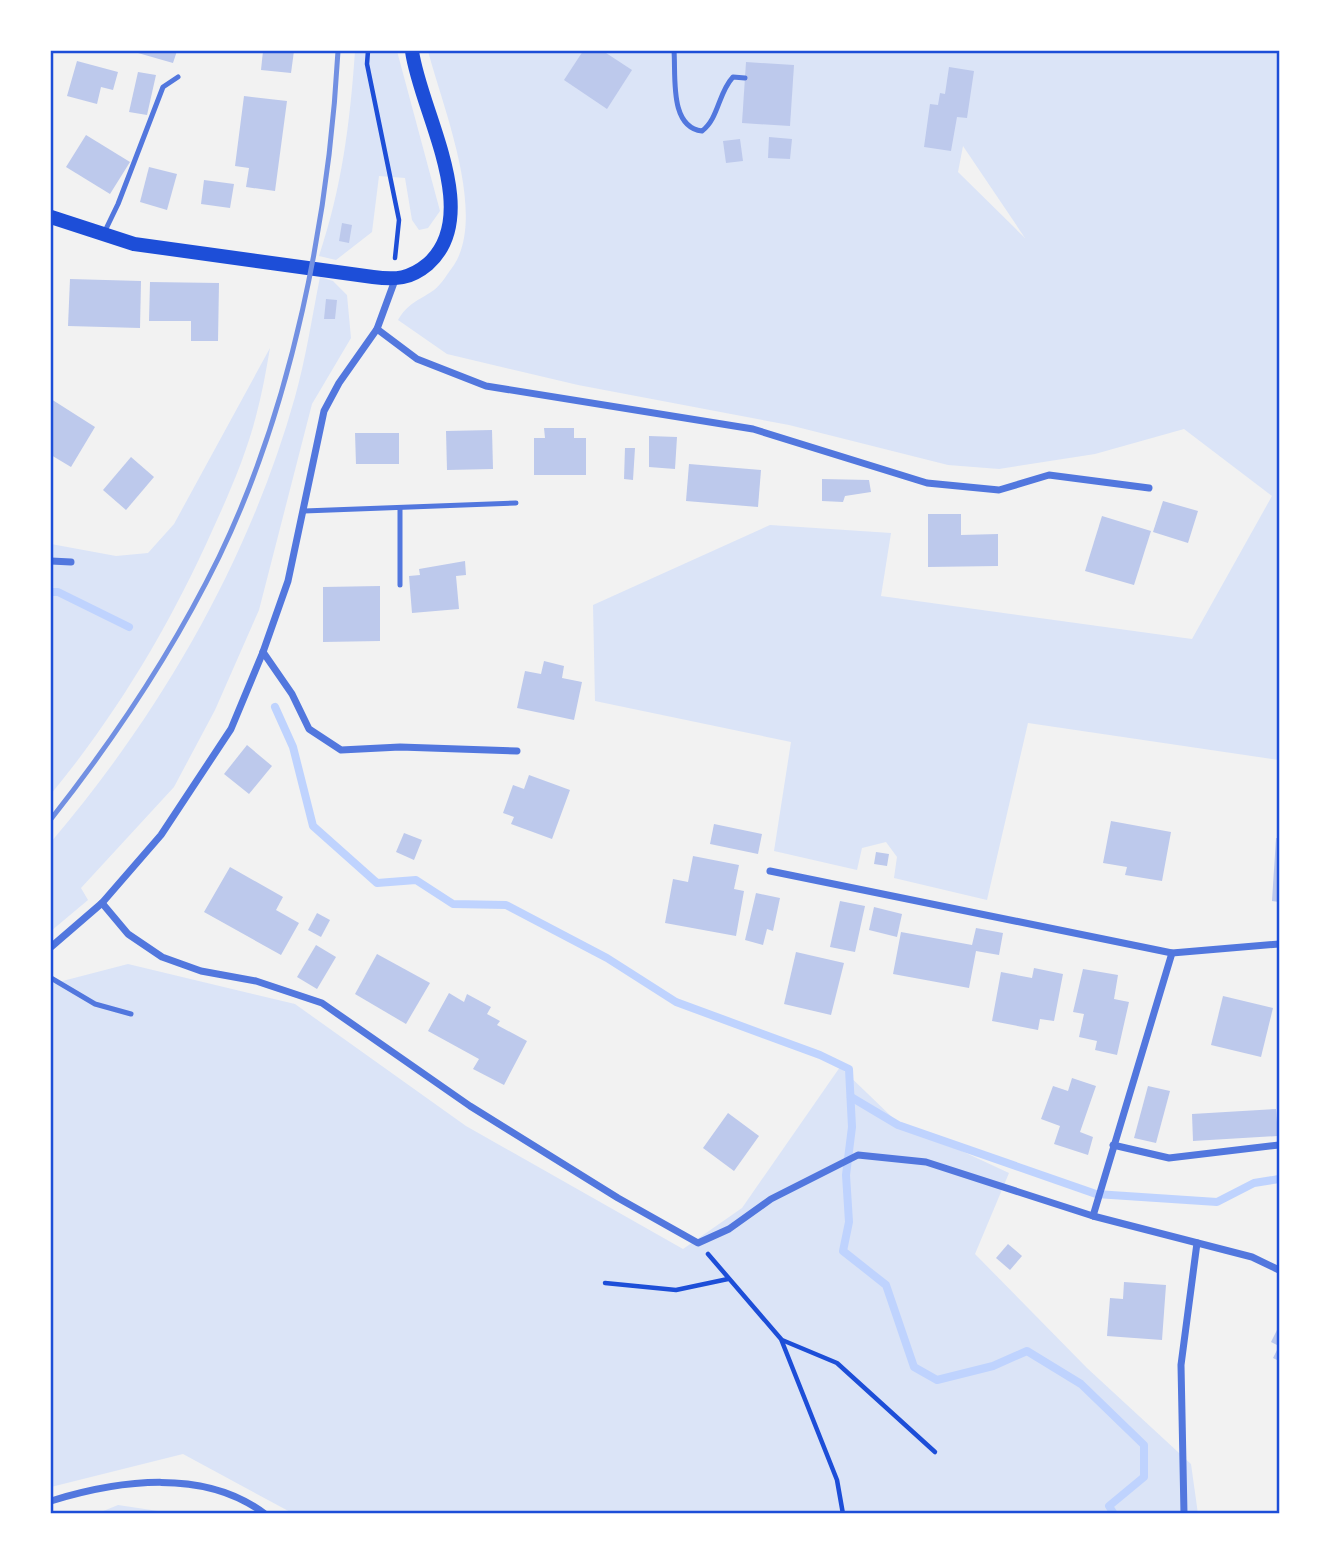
<svg xmlns="http://www.w3.org/2000/svg" width="1330" height="1565" font-family="'Work Sans',sans-serif">
	<style>
		.green { fill: #dbe4f7; fill-rule: evenodd }
		.lines { fill: none; stroke-linecap: round; stroke-linejoin: round }
		.stream { stroke: #bfd3fe; stroke-width: 8 }
		.building { fill: #bdc9ec }
		.path { stroke: #1d4ed8; stroke-width: 4.5 }
		.service { stroke: #5277de; stroke-width: 5 }
		.minor { stroke: #5277de; stroke-width: 7 }
		.secondary { stroke: #1d4ed8; stroke-width: 14 }
		.rail { stroke: #7290e2; stroke-width: 5 }
		.neatline { fill: none; stroke: #1d4ed8; stroke-width: 2.5 }
	</style>
	<rect width="100%" height="100%" fill="#f2f2f2"/>
	<g class="green">
		<path d="M355,51h42l43,160 -12,17 -9,2 -7,-10 -7,-42 -26,-2 -7,56 -36,28 -17,-4c23,-69 31,-133 36,-205z"/>
		<path d="M428,51h851v709l-251,-37 -41,177 -93,-22 3,-21 -11,-15 -24,6 -5,22 -83,-19 17,-109 -196,-41 -2,-96 177,-80 121,8 -10,63 311,43 80,-143 -88,-67 -89,25 -96,15 -51,-4 -159,-40 -211,-40 -131,-31 -49,-34c10,-17 20,-19 36,-30 7,-5 14,-17 20,-25 33,-51 -12,-160 -26,-214zM963,146l62,92 -67,-66z"/>
		<path d="M320,277l13,4 14,14 4,43 -39,66 -53,206 -44,100 -41,77 -93,101 7,12 -37,31v-89c109,-128 198,-281 244,-445 11,-39 17,-80 25,-120z"/>
		<path d="M270,348c-4,23 -8,46 -14,68 -10,39 -27,78 -44,115 -42,94 -95,183 -161,263v-250l65,12 32,-3 26,-29z"/>
		<path d="M128,964l167,40 171,122 217,123 59,-41 98,-141 55,53 114,53 -34,81 112,114 104,96 7,50h-904l-111,-60 -132,33v-503z"/>
		<path d="M118,1505l60,9h-82z"/>
	</g>
	<g class="lines">
		<g class="stream">
			<path d="M51,592h7l71,35"/>
			<path d="M275,707l18,40 20,79 64,57 39,-3 37,24 53,1 101,53 69,44 144,53 29,14 3,58 -6,48 3,47 -6,29 43,34 28,82 23,13 56,-14 34,-15 54,33 63,61v32l-35,29 5,8"/>
			<path d="M851,1097l47,28 198,69 121,8 37,-19 25,-4"/>
		</g>
	</g>
	<g class="building">
		<path d="M131,51h46l-4,12z"/>
		<path d="M263,51h31l-3,22 -30,-3z"/>
		<path d="M583,51h20l29,19 -25,39 -43,-29z"/>
		<path d="M77,61l41,11 -5,18 -12,-3 -4,17 -30,-8z"/>
		<path d="M746,62l48,3 -4,61 -48,-3z"/>
		<path d="M949,67l25,4 -7,47 -10,-1 -6,34 -27,-4 6,-43 8,1 2,-12 5,1z"/>
		<path d="M138,72l18,3 -9,40 -18,-3z"/>
		<path d="M244,96l43,5 -12,90 -29,-4 3,-19 -14,-2z"/>
		<path d="M86,135l44,27 -20,32 -44,-27z"/>
		<path d="M769,137l23,2 -2,20 -22,-1z"/>
		<path d="M740,139l3,22 -17,2 -3,-22z"/>
		<path d="M149,167l28,7 -10,36 -27,-8z"/>
		<path d="M204,180l30,4 -4,24 -29,-4z"/>
		<path d="M342,223l10,2 -3,18 -10,-2z"/>
		<path d="M70,279l71,2 -1,47 -72,-2z"/>
		<path d="M150,282l69,1 -1,58h-27v-20h-42z"/>
		<path d="M326,299l11,1 -2,19h-11z"/>
		<path d="M51,399l44,28 -24,40 -20,-12z"/>
		<path d="M544,428h30v10h12v37h-52v-37h11z"/>
		<path d="M492,430l1,39 -46,1 -1,-39z"/>
		<path d="M355,433h44v31h-43z"/>
		<path d="M649,436l28,1 -2,32 -26,-2z"/>
		<path d="M625,448h10l-2,32 -9,-1z"/>
		<path d="M131,457l23,20 -28,33 -23,-20z"/>
		<path d="M689,464l72,6 -3,37 -72,-6z"/>
		<path d="M822,479l47,1 2,12 -26,4 -2,6 -21,-1z"/>
		<path d="M1163,501l35,10 -10,32 -35,-11z"/>
		<path d="M928,514h33v21l37,-1v32l-70,1z"/>
		<path d="M1102,516l49,15 -17,54 -49,-14z"/>
		<path d="M465,561l1,14 -10,1 3,33 -47,4 -3,-37 11,-1 -1,-6z"/>
		<path d="M380,586v55l-57,1v-55z"/>
		<path d="M544,661l20,5 -2,12 20,4 -8,38 -57,-12 8,-37 16,3z"/>
		<path d="M247,745l25,21 -23,28 -25,-20z"/>
		<path d="M529,775l41,15 -18,49 -41,-15 3,-7 -11,-4 10,-28 11,4z"/>
		<path d="M1111,821l60,11 -9,49 -37,-6 2,-8 -24,-4z"/>
		<path d="M714,824l48,10 -4,20 -48,-10z"/>
		<path d="M404,833l18,7 -8,20 -18,-8z"/>
		<path d="M1276,838h3v64l-7,-1z"/>
		<path d="M876,852l13,2 -2,12 -13,-2z"/>
		<path d="M693,856l46,9 -5,24 10,2 -8,45 -71,-13 8,-44 15,3z"/>
		<path d="M230,867l53,30 -7,13 23,13 -18,32 -77,-43z"/>
		<path d="M756,893l24,5 -7,33 -6,-2 -4,16 -18,-5z"/>
		<path d="M840,901l25,5 -10,46 -25,-5z"/>
		<path d="M874,907l28,7 -5,23 -28,-7z"/>
		<path d="M317,913l13,7 -9,17 -13,-7z"/>
		<path d="M976,928l27,5 -4,22 -23,-4 -7,37 -76,-14 8,-42 71,13z"/>
		<path d="M316,945l20,12 -19,32 -20,-12z"/>
		<path d="M796,952l48,11 -13,52 -47,-11z"/>
		<path d="M377,954l53,29 -24,41 -51,-30z"/>
		<path d="M1034,968l29,6 -9,47 -14,-2 -2,11 -46,-9 9,-49 31,6z"/>
		<path d="M1083,969l35,6 -4,24 15,3 -12,53 -22,-5 2,-9 -18,-4 5,-23 -11,-2z"/>
		<path d="M449,993l15,9 3,-8 24,13 -4,7 13,7 -3,4 30,16 -23,44 -31,-16 6,-10 -51,-28z"/>
		<path d="M1223,996l50,12 -12,49 -50,-12z"/>
		<path d="M1072,1078l24,8 -16,46 13,5 -5,18 -34,-11 6,-18 -19,-7 12,-33 15,5z"/>
		<path d="M1148,1086l22,5 -14,52 -22,-5z"/>
		<path d="M1276,1109l2,27 -85,5 -1,-27z"/>
		<path d="M728,1113l31,23 -25,35 -31,-23z"/>
		<path d="M1008,1244l14,12 -12,14 -14,-12z"/>
		<path d="M1124,1282l42,3 -4,55 -55,-4 3,-38 13,1z"/>
		<path d="M1279,1326v35l-6,-3 6,-12 -8,-4z"/>
	</g>
	<g class="lines">
		<g class="path">
			<path d="M368,51l-1,13 32,156 -4,38"/>
			<path d="M708,1254l73,85 56,141 6,34"/>
			<path d="M605,1283l71,7 52,-11"/>
			<path d="M782,1340l55,23 98,89"/>
		</g>
		<g class="service">
			<path d="M674,51c2,25 -5,76 28,80 17,-13 16,-38 31,-54l12,1"/>
			<path d="M104,233l14,-29 45,-117 15,-10"/>
			<path d="M304,511l212,-8"/>
			<path d="M400,585v-77"/>
			<path d="M51,978l44,26 36,10"/>
		</g>
		<g class="minor">
			<path d="M377,329l40,30 69,27 267,43 174,54 72,7 50,-15 100,13"/>
			<path d="M51,561l20,1"/>
			<path d="M263,652l29,42 17,35 32,21 59,-3 117,4"/>
			<path d="M770,871l402,82 107,-9"/>
			<path d="M102,903l26,31 34,23 39,14 55,10 66,22 148,103 148,92 80,45 31,-14 42,-30 87,-44 68,7 167,54 159,41 27,13"/>
			<path d="M51,947l51,-44 59,-68 70,-106 32,-77 25,-71 36,-170 15,-28 38,-54 18,-49"/>
			<path d="M1113,1145l56,13 110,-13"/>
			<path d="M1093,1216l79,-263"/>
			<path d="M51,1501c68,-21 154,-33 214,13"/>
			<path d="M1184,1514l-3,-149 16,-122"/>
		</g>
		<path class="secondary" d="M51,217l83,27 239,33c23,3 37,2 55,-13 56,-50 -8,-153 -16,-213"/>
		<path class="rail" d="M51,819c64,-81 122,-168 168,-262 73,-151 110,-339 119,-506"/>
	</g>
	<rect width="1330" height="1565" fill="none" stroke="#ffffff" stroke-width="105"/>
	<rect x="52" y="52" width="1226" height="1460" class="neatline"/>
</svg>
